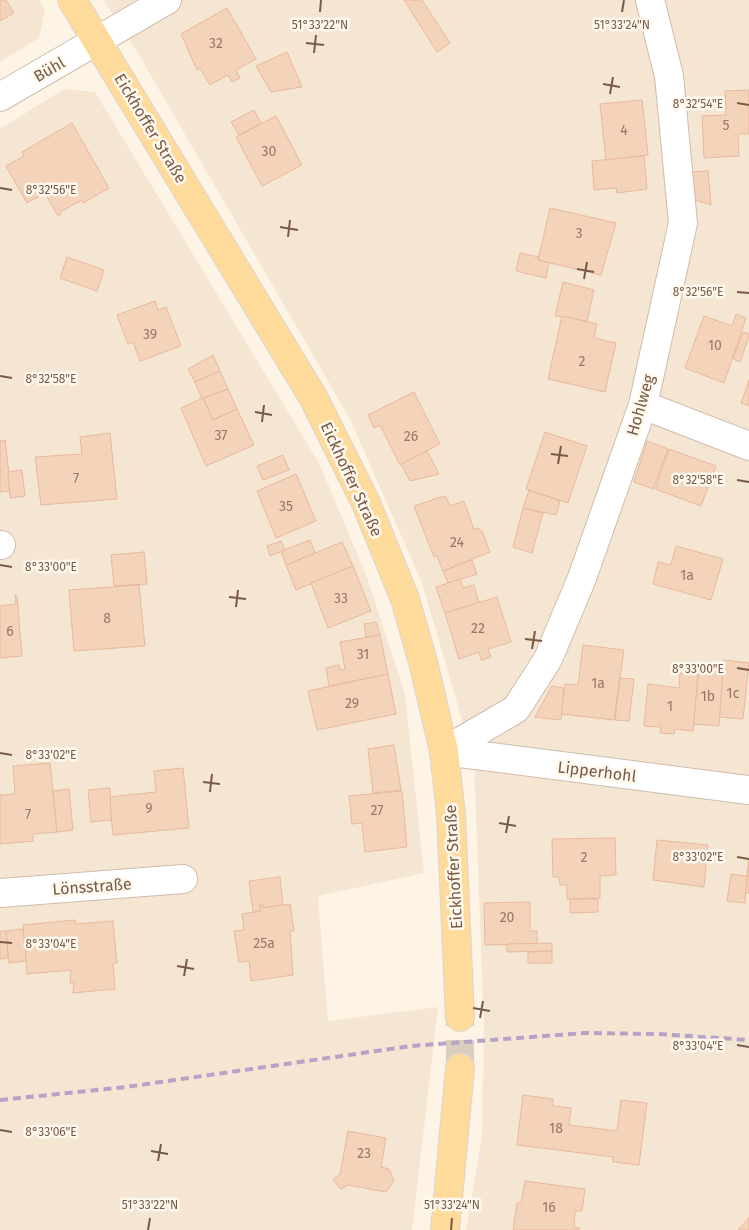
<svg xmlns="http://www.w3.org/2000/svg" width="749" height="1230" font-family="'Fira Sans',sans-serif">
	<style>
		.residential { fill: #f5e6d3 }
		.building { fill: #f4d3bb; stroke: #e8b99b }
		.lines { fill: none; stroke-linecap: round; stroke-linejoin: round }
		.major-tunnel { stroke: #dccebe; stroke-width: 28; stroke-dasharray: 28 14; stroke-linecap: butt }
		.minor-casing { stroke: #d0bcab; stroke-width: 30 }
		.major-casing { stroke: #dcd4d0; stroke-width: 30 }
		.minor { stroke: #fff; stroke-width: 28 }
		.major { stroke: #ffdb9b; stroke-width: 28 }
		.rail { stroke: #b7a2c8; stroke-width: 4; stroke-dasharray: 8 5; stroke-linecap: butt }
		.ticks { fill: none; stroke: #785a49; stroke-width: 2 }
		.labels { text-anchor: middle; stroke-width: 5; stroke-linejoin: round; paint-order: stroke }
		.number-label { font-size: 14px; fill: #977866 }
		.street-label { font-size: 16px; fill: #785a49; stroke: #fff8ec }
		.ticks-label { font-size: 12px; text-anchor: middle; fill: #785a49; stroke: #fff8ec; stroke-width: 5; stroke-linejoin: round; paint-order: stroke }
	</style>
	<rect width="100%" height="100%" fill="#fdf4e5"/>
	<g class="residential">
		<path d="M0,0h39l6,10 -6,28 -39,24z"/>
		<path d="M103,0h646v1230h-283l16,-93 2,-111 -10,-265 -52,-178 -72,-164 -215,-371z"/>
		<path d="M64,89l31,3 224,371 48,114 38,117 19,179 -106,23 10,125 110,-14 -26,223h-412v-1101z"/>
	</g>
	<g class="building">
		<path d="M0,0h6l8,13 -14,8z"/>
		<path d="M404,0h18l28,43 -13,9z"/>
		<path d="M227,8l29,51 -20,11 4,8 -8,4 -4,-7 -18,10 -10,-17 -3,2 -16,-36z"/>
		<path d="M287,52l15,35 -31,5 -15,-26z"/>
		<path d="M749,90v44h-11l1,22 -35,2 -2,-42 24,-1 -1,-24z"/>
		<path d="M642,100l6,55 -42,5 -6,-56z"/>
		<path d="M254,110l7,13 -22,12 -8,-13z"/>
		<path d="M276,116l26,49 -40,21 -26,-49z"/>
		<path d="M72,123l37,65 -26,15 -1,-3 -22,12 1,2 -3,2 -13,-23 -18,10 -21,-37 18,-10 -2,-4z"/>
		<path d="M644,156l3,33 -30,4 -1,-5 -22,2 -2,-29z"/>
		<path d="M708,171l3,34 -20,-6 -2,-27z"/>
		<path d="M550,208l66,15 -15,52 -63,-15z"/>
		<path d="M520,253l19,4 -1,3 11,3 -3,15 -30,-7z"/>
		<path d="M67,257l37,13 -7,21 -37,-13z"/>
		<path d="M563,282l31,8 -7,31 -32,-5z"/>
		<path d="M155,301l3,9 8,-3 15,39 -41,15 -7,-19 -5,2 -11,-29z"/>
		<path d="M736,314l10,4 -22,65 -39,-15 19,-52 28,10z"/>
		<path d="M562,316l35,8 -3,14 22,5 -11,49 -57,-13z"/>
		<path d="M743,332l6,2v2l-9,26 -7,-3z"/>
		<path d="M213,355l7,16 -25,11 -7,-13z"/>
		<path d="M220,371l8,18 -26,10 -7,-17z"/>
		<path d="M749,380v26l-8,-3z"/>
		<path d="M228,389l9,20 -24,11 -10,-22z"/>
		<path d="M414,392l26,52 -40,21 -20,-40 -6,3 -6,-13z"/>
		<path d="M203,398l10,22 24,-11 17,36 -48,21 -25,-58z"/>
		<path d="M545,432l42,14 -19,57 -42,-14z"/>
		<path d="M110,433l7,66 -76,6 -6,-48 47,-3 -2,-17z"/>
		<path d="M5,440l6,51 -11,1v-51z"/>
		<path d="M647,441l21,8 -15,40 -19,-7z"/>
		<path d="M669,449l47,17 -15,40 -46,-17z"/>
		<path d="M427,451l12,23 -29,7 -9,-17z"/>
		<path d="M283,455l6,15 -26,10 -6,-14z"/>
		<path d="M22,470l3,26 -15,2 -2,-26z"/>
		<path d="M296,474l20,47 -40,17 -19,-47z"/>
		<path d="M529,490l31,11 -4,14 -33,-7z"/>
		<path d="M444,496l2,1 4,9 14,-5 10,28 4,-1 4,3 8,21 -47,19 -6,-15 -3,1 -20,-51z"/>
		<path d="M523,508l20,5 -11,40 -19,-6z"/>
		<path d="M310,540l5,13 -29,12 -5,-14z"/>
		<path d="M281,541l4,9 -15,6 -3,-10z"/>
		<path d="M342,542l11,24 -57,24 -10,-25z"/>
		<path d="M676,546l47,13 -12,41 -58,-16 5,-22 13,3z"/>
		<path d="M144,552l3,32 -33,2 -3,-31z"/>
		<path d="M472,560l5,14 -29,9 -5,-12z"/>
		<path d="M353,566l18,45 -43,17 -17,-45z"/>
		<path d="M460,579l3,9 11,-3 5,18 -34,10 -9,-26z"/>
		<path d="M139,585l6,61 -71,5 -5,-61z"/>
		<path d="M15,595l2,1 5,60 -22,2v-52l16,-2z"/>
		<path d="M497,597l14,45 -23,7 3,8 -10,3 -2,-8 -20,7 -14,-46z"/>
		<path d="M376,622l4,13 -14,2 -2,-13z"/>
		<path d="M380,635l8,39 -59,12 -3,-18 13,-3 1,5 5,-1 -5,-27z"/>
		<path d="M583,645l41,5 -10,70 -53,-6 4,-30 13,1z"/>
		<path d="M724,660l25,3 -6,56 -24,-2z"/>
		<path d="M699,667l24,2 -4,57 -26,-2z"/>
		<path d="M680,673l18,2 -5,56 -18,-2 -1,5 -14,-1 1,-6 -17,-1 4,-42 31,4z"/>
		<path d="M388,674l8,40 -79,16 -9,-39z"/>
		<path d="M620,678l14,1 -5,42 -14,-1z"/>
		<path d="M552,686l12,2 -3,32 -26,-3z"/>
		<path d="M394,745l7,45 -28,3 -5,-44z"/>
		<path d="M50,763l7,69 -24,2v7l-33,3v-49l15,-1 -2,-28z"/>
		<path d="M183,768l6,60 -76,7 -4,-38 47,-5 -2,-21z"/>
		<path d="M110,788l1,32 -20,2 -3,-32z"/>
		<path d="M69,789l4,41 -16,2 -4,-41z"/>
		<path d="M402,791l5,56 -42,5 -3,-29 -10,1 -3,-28z"/>
		<path d="M615,838l1,37 -16,1v22l-33,1v-14h-7l-1,-8h-6l-1,-38z"/>
		<path d="M657,840l51,5 -4,42 -51,-7z"/>
		<path d="M749,858v35h-4l2,-17z"/>
		<path d="M731,874l16,2 -2,27 -18,-2z"/>
		<path d="M280,877l3,28 -20,3v-3h-3l1,6 -8,1 -4,-31z"/>
		<path d="M570,899h28v13l-28,1z"/>
		<path d="M530,902v29h7v13l-52,1 -1,-42z"/>
		<path d="M290,904l4,27h-4l3,44 -42,6 -2,-20 -10,1 -5,-31 10,-1 -2,-16 19,-3 -1,-6h3v3z"/>
		<path d="M75,920l1,4 37,-3 4,42 -4,1 2,25 -42,4 1,-10h-4l1,-13 -44,4 -4,-49z"/>
		<path d="M23,929l3,32 -17,2 -3,-32z"/>
		<path d="M0,931h6l2,27 -8,1z"/>
		<path d="M552,943v8l-45,1v-8z"/>
		<path d="M552,951v12h-24v-11z"/>
		<path d="M523,1095l30,4v7l18,2 -2,17 48,6 4,-31 26,3 -8,62 -26,-3v-5l-96,-12z"/>
		<path d="M348,1131l38,7 -5,29 8,2 5,12 -8,11 -38,-7 -7,4 -8,-9 7,-6z"/>
		<path d="M525,1181l60,8 -3,22h-7l-1,16 6,1 -1,2h-66l4,-27h4z"/>
		<path d="M749,1217v13h-11l9,-10z"/>
	</g>
	<g class="lines">
		<path class="major-tunnel" d="M460,1068v-51"/>
		<g class="minor-casing">
			<g id="minor">
				<path d="M0,97l167,-97"/>
				<path d="M643,405l106,41"/>
				<path d="M0,545h1"/>
				<path d="M444,751l72,-42 32,-50 34,-81 61,-173 40,-182 -14,-147 -19,-76"/>
				<path d="M444,751l305,39"/>
				<path d="M0,893l183,-14"/>
			</g>
		</g>
		<g class="major-casing">
			<g id="major">
				<path d="M72,0l241,397 53,106 39,96 18,63 21,89 7,64 9,202"/>
				<path d="M445,1230l15,-162"/>
			</g>
		</g>
		<use href="#minor" class="minor"/>
		<use href="#major" class="major"/>
		<path class="rail" d="M0,1100l126,-13 285,-41 174,-13 73,1 91,6"/>
	</g>
	<path class="ticks" d="M320,12l1,-12M622,12l2,-12M306,43l18,2M314,53l2,-18M603,84l17,3M610,94l3,-17M737,103l12,2M0,188l12,2M280,227l18,3M288,237l2,-17M577,269l17,3M584,279l3,-17M737,292l12,1M0,376l12,2M255,412l17,3M262,422l2,-17M551,454l17,2M558,464l3,-18M737,480l12,2M0,565l12,2M229,597l17,2M236,607l2,-17M525,639l17,2M532,649l3,-18M737,668l12,2M0,753l12,2M203,782l17,2M210,792l2,-18M499,823l17,3M506,833l3,-17M737,857l12,2M0,942l12,1M177,966l17,3M184,976l3,-17M473,1008l17,3M480,1018l3,-17M737,1045l12,2M0,1130l12,2M151,1151l17,3M158,1161l3,-17M148,1230l2,-12M451,1230l1,-12"/>
	<g class="labels">
		<g class="number-label">
			<text x="216" y="48">32</text>
			<text x="726" y="130">5</text>
			<text x="624" y="135">4</text>
			<text x="269" y="156">30</text>
			<text x="579" y="238">3</text>
			<text x="150" y="339">39</text>
			<text x="715" y="350">10</text>
			<text x="582" y="366">2</text>
			<text x="221" y="440">37</text>
			<text x="411" y="441">26</text>
			<text x="76" y="483">7</text>
			<text x="286" y="511">35</text>
			<text x="457" y="547">24</text>
			<text x="687" y="580">1a</text>
			<text x="341" y="603">33</text>
			<text x="107" y="623">8</text>
			<text x="478" y="633">22</text>
			<text x="10" y="636">6</text>
			<text x="363" y="659">31</text>
			<text x="598" y="688">1a</text>
			<text x="733" y="698">1c</text>
			<text x="708" y="701">1b</text>
			<text x="352" y="708">29</text>
			<text x="670" y="711">1</text>
			<text x="149" y="813">9</text>
			<text x="377" y="815">27</text>
			<text x="28" y="819">7</text>
			<text x="584" y="862">2</text>
			<text x="507" y="922">20</text>
			<text x="264" y="948">25a</text>
			<text x="556" y="1133">18</text>
			<text x="364" y="1158">23</text>
			<text x="549" y="1212">16</text>
		</g>
		<g class="street-label">
			<text transform="translate(49 69) rotate(-30)" y="6">Bühl</text>
			<text transform="translate(151 128) rotate(59)" y="6">Eickhoffer Straße</text>
			<text transform="translate(640 405) rotate(-74)" y="6">Hohlweg</text>
			<text transform="translate(352 479) rotate(65)" y="6">Eickhoffer Straße</text>
			<text transform="translate(597 771) rotate(7)" y="6">Lipperhohl</text>
			<text transform="translate(453 867) rotate(-93)" y="6">Eickhoffer Straße</text>
			<text transform="translate(92 886) rotate(-4)" y="6">Lönsstraße</text>
		</g>
	</g>
	<g class="ticks-label">
		<text x="320" y="29">51°33'22"N</text>
		<text x="622" y="29">51°33'24"N</text>
		<text x="698" y="108">8°32'54"E</text>
		<text x="51" y="194">8°32'56"E</text>
		<text x="698" y="296">8°32'56"E</text>
		<text x="51" y="383">8°32'58"E</text>
		<text x="698" y="484">8°32'58"E</text>
		<text x="51" y="571">8°33'00"E</text>
		<text x="698" y="673">8°33'00"E</text>
		<text x="51" y="759">8°33'02"E</text>
		<text x="698" y="861">8°33'02"E</text>
		<text x="51" y="948">8°33'04"E</text>
		<text x="698" y="1050">8°33'04"E</text>
		<text x="51" y="1136">8°33'06"E</text>
		<text x="150" y="1209">51°33'22"N</text>
		<text x="452" y="1209">51°33'24"N</text>
	</g>
</svg>
